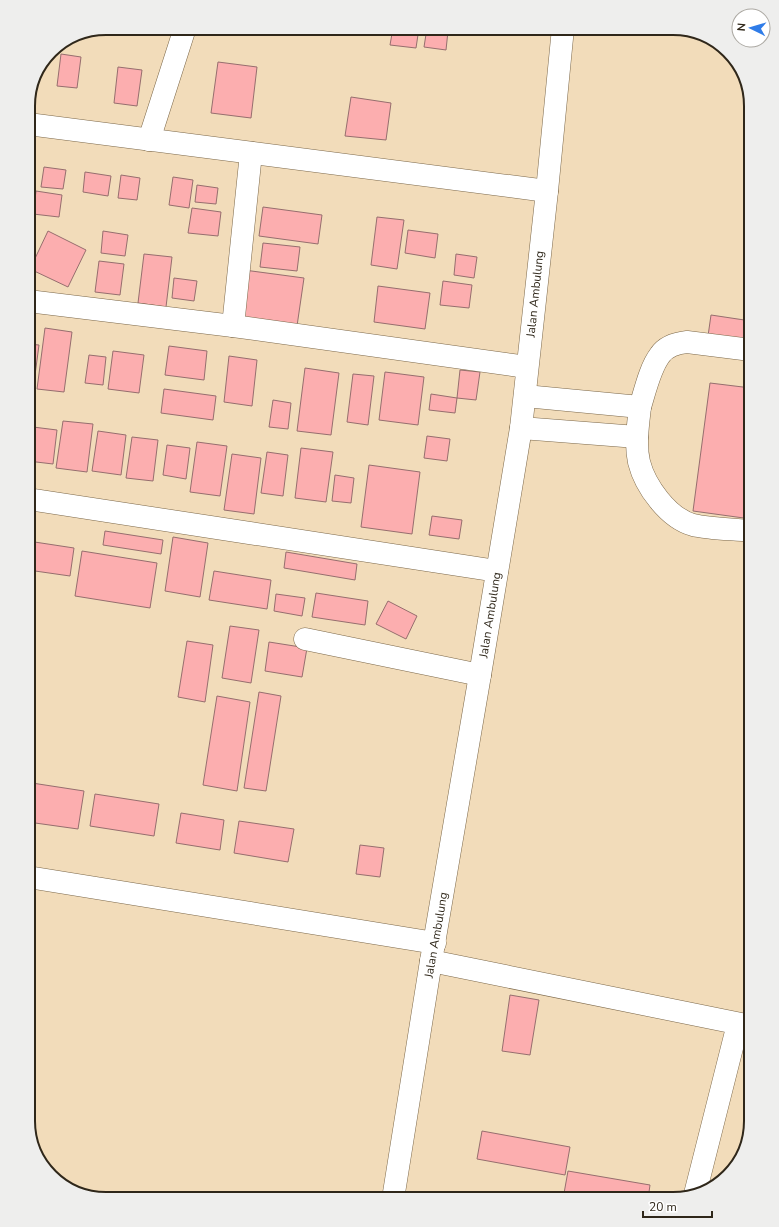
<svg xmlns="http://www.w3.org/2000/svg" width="779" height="1227" font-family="'Nunito Sans',sans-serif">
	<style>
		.building { fill: #fcaeaf; stroke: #966e6e }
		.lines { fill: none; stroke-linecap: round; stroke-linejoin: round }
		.minor-casing { stroke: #7c684a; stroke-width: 23 }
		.minor { stroke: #fff; stroke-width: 22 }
		.labels { text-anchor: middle; stroke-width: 3; stroke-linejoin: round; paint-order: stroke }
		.street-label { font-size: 12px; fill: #2f271a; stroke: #fff }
		.rim { fill: none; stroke: #2f271a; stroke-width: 2 }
	</style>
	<rect width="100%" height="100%" fill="#f2dcba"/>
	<g class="building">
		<path d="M393,28h26l-3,20 -26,-3z"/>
		<path d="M427,28l21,3 -2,19 -22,-3z"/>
		<path d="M61,54l20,3 -4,31 -20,-2z"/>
		<path d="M218,62l39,5 -6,51 -40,-5z"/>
		<path d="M118,67l24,3 -5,36 -23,-3z"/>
		<path d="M351,97l40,6 -5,37 -41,-4z"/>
		<path d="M28,166l7,1 -3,24 -4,-1z"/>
		<path d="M44,167l22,3 -3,19 -22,-2z"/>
		<path d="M85,172l26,4 -3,20 -25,-4z"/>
		<path d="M121,175l19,3 -3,22 -19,-2z"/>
		<path d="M173,177l20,3 -4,28 -20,-3z"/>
		<path d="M197,185l21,3 -2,16 -21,-2z"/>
		<path d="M36,191l26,4 -3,22 -26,-3z"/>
		<path d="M263,207l59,8 -4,29 -59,-8z"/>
		<path d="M192,208l29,4 -3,24 -30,-3z"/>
		<path d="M377,217l27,3 -7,49 -26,-4z"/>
		<path d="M408,230l30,4 -3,24 -30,-5z"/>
		<path d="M48,231l38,19 -18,37 -38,-18z"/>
		<path d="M103,231l25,4 -3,21 -24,-3z"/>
		<path d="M263,243l37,4 -3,24 -37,-4z"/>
		<path d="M144,254l28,3 -6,50 -28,-4z"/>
		<path d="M456,254l21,3 -3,21 -20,-3z"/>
		<path d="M99,261l25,3 -4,31 -25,-3z"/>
		<path d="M244,270l60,8 -7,48 -60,-8z"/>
		<path d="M174,278l23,3 -3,20 -22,-3z"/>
		<path d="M443,281l29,4 -3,23 -29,-3z"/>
		<path d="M378,286l52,7 -5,36 -51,-7z"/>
		<path d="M711,315l40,6v21l-43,-6z"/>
		<path d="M45,328l27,4 -8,60 -27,-3z"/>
		<path d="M28,344l11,1 -4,30h-7z"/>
		<path d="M169,346l38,5 -3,29 -39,-5z"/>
		<path d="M113,351l31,4 -5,38 -31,-4z"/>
		<path d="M89,355l17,2 -3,28 -18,-2z"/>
		<path d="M229,356l28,4 -5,46 -28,-4z"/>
		<path d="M305,368l34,5 -8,62 -34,-4z"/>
		<path d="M460,370l20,2 -4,28 -19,-2z"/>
		<path d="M385,372l39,5 -6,48 -39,-5z"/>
		<path d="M353,374l21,2 -6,49 -21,-3z"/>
		<path d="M710,383l41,5v131l-58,-8z"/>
		<path d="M164,389l52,7 -3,24 -52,-7z"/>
		<path d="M431,394l26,4 -2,15 -26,-3z"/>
		<path d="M273,400l18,3 -3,26 -19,-2z"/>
		<path d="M63,421l30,3 -6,48 -31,-4z"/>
		<path d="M33,427l24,3 -4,34 -25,-3z"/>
		<path d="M98,431l28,4 -5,40 -29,-4z"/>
		<path d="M427,436l23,3 -3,22 -23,-3z"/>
		<path d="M132,437l26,3 -5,41 -27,-3z"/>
		<path d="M197,442l30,4 -7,50 -30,-4z"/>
		<path d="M167,445l23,3 -4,31 -23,-4z"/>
		<path d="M301,448l32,4 -7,50 -31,-4z"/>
		<path d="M267,452l21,3 -5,41 -22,-3z"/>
		<path d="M232,454l29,4 -7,56 -30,-4z"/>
		<path d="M369,465l51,7 -8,62 -51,-7z"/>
		<path d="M335,475l19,3 -3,25 -19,-2z"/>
		<path d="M432,516l30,4 -3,19 -30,-4z"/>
		<path d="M105,531l58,9 -2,14 -58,-9z"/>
		<path d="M173,537l35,6 -8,54 -35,-6z"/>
		<path d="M28,541l46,7 -4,28 -42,-6z"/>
		<path d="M82,551l75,12 -7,45 -75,-12z"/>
		<path d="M286,552l71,12 -2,16 -71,-12z"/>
		<path d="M214,571l57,9 -4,29 -58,-9z"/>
		<path d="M316,593l52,8 -3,24 -53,-8z"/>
		<path d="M276,594l29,4 -3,18 -28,-5z"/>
		<path d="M388,601l29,15 -11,23 -30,-15z"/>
		<path d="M230,626l29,4 -8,53 -29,-5z"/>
		<path d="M187,641l26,4 -8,57 -27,-5z"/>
		<path d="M269,642l38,6 -5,29 -37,-6z"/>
		<path d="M259,692l22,4 -15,95 -22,-3z"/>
		<path d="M217,696l33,6 -13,89 -34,-6z"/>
		<path d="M32,783l52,8 -6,38 -50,-7v-12z"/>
		<path d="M95,794l64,10 -5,32 -64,-10z"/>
		<path d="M181,813l43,7 -4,30 -44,-7z"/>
		<path d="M239,821l55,8 -6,33 -54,-9z"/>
		<path d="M360,845l24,3 -4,29 -24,-3z"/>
		<path d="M510,995l29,5 -9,55 -28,-4z"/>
		<path d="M482,1131l88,16 -5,28 -88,-16z"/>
		<path d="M568,1171l82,14 -2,14h-85z"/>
	</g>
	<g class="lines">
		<g class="minor-casing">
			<g id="minor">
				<path d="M28,124l519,67"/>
				<path d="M149,140l36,-112"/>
				<path d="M28,301l205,25 294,41"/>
				<path d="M233,326l18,-173"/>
				<path d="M525,396l115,11c5,-16 10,-39 20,-52 6,-9 18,-12 27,-13l64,8"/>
				<path d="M640,407c-2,18 -5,37 -1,55 6,24 29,56 54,63 17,4 40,4 58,6"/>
				<path d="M521,428l116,9"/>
				<path d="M28,499l469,72"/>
				<path d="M305,639l175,36"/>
				<path d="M28,877l407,66"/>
				<path d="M431,961l320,65"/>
				<path d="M695,1194l43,-170"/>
				<path d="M393,1199l38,-238 49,-286 41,-247 26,-237 16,-163"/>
			</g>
		</g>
		<use href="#minor" class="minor"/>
	</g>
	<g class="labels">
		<g class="street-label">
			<text transform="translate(535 294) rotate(-84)" y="4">Jalan Ambulung</text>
			<text transform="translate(490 615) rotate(-81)" y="4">Jalan Ambulung</text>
			<text transform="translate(436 935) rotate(-80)" y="4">Jalan Ambulung</text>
		</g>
	</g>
	<path d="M0 0H779V1227H0ZM106 35H673A71 71 0 0 1 744 106V1121A71 71 0 0 1 673 1192H106A71 71 0 0 1 35 1121V106A71 71 0 0 1 106 35Z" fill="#eeeeed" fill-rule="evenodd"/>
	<path class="rim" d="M106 35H673A71 71 0 0 1 744 106V1121A71 71 0 0 1 673 1192H106A71 71 0 0 1 35 1121V106A71 71 0 0 1 106 35Z"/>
	<g transform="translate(751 28) rotate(275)"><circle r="19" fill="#ffffff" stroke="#aca9a3"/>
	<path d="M0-3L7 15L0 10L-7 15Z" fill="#2f7ce8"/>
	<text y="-6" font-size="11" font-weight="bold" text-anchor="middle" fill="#2f271a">N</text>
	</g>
	<path d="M643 1211v6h69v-6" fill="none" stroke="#2f271a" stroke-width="2"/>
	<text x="649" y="1211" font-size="12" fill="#2f271a" stroke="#ffffff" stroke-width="3" paint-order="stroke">20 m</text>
</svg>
